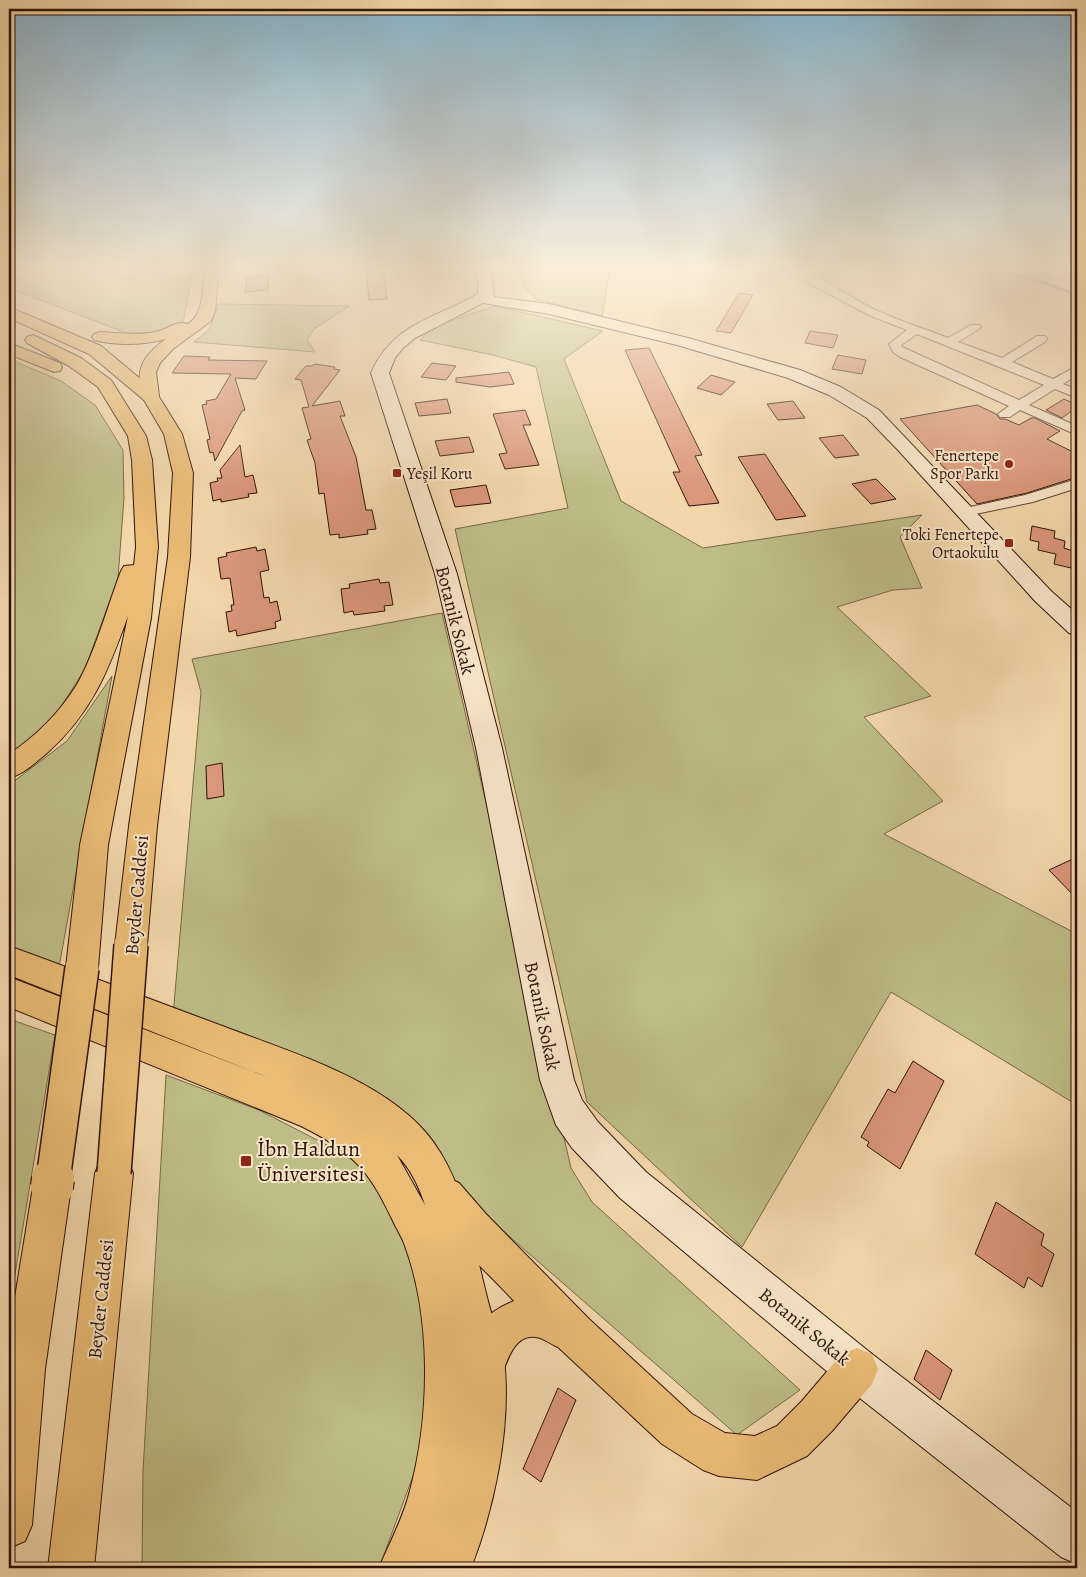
<svg xmlns="http://www.w3.org/2000/svg" width="1086" height="1577" font-family="Alegreya,serif">
	<style>
		.green { fill: #bfbd86; stroke: #766846 }
		.lines { fill: none; stroke-linecap: round; stroke-linejoin: round }
		.stream { stroke: #6f766a; stroke-width: 3 }
		.building { fill: #db977a; stroke: #2e1207 }
		.street-casing { stroke: #5f4330; stroke-width: 2 }
		.secondary-casing { stroke: #2e1207; stroke-width: 2 }
		.primary-casing { stroke: #2e1207; stroke-width: 2 }
		.highway-casing { stroke: #2e1207; stroke-width: 2 }
		.street { fill: #f7e5c8; fill-rule: evenodd }
		.secondary { fill: #f7e5c8; fill-rule: evenodd }
		.primary { fill: #eabc76; fill-rule: evenodd }
		.highway { fill: #eabc76; fill-rule: evenodd }
		.highway-bridge-far1-casing { stroke: #2e1207; stroke-width: 36; stroke-linecap: butt }
		.highway-bridge-casing { stroke: #2e1207; stroke-width: 44; stroke-linecap: butt }
		.highway-bridge-far1 { stroke: #eabc76; stroke-width: 33 }
		.highway-bridge { stroke: #eabc76; stroke-width: 42 }
		.poi-dot { fill: #8f2418; stroke: #f7e5c8; stroke-width: 2 }
		.labels { text-anchor: middle; stroke-width: 4; stroke-linejoin: round; paint-order: stroke }
		.far-poi-label { font-size: 16px; fill: #2e1207; stroke: #f7e5c8; text-anchor: end }
		.street-label { font-size: 19px; fill: #2e1207; stroke: #f7e5c8 }
		.near-poi-label { font-size: 22px; fill: #2e1207; stroke: #f7e5c8; text-anchor: start }
	</style>
	<rect width="100%" height="100%" fill="#f3d7ab"/>
	<filter id="stains"><feTurbulence type="fractalNoise" baseFrequency=".004" numOctaves="4"/><feColorMatrix values="0 0 0 0 .2 0 0 0 0 .09 0 0 0 0 .02 0 0 0 .5 -.17"/></filter>
	<radialGradient id="worn" r=".72"><stop offset=".6" stop-color="#630" stop-opacity="0"/><stop offset="1" stop-color="#630" stop-opacity=".3"/></radialGradient>
	<g class="green">
		<path d="M42,268h151l-9,51 -5,7 -10,5 -35,5 -125,-48v-5z"/>
		<path d="M516,268h94l-8,48 -66,-17 -9,-9z"/>
		<path d="M218,304l131,2 -35,23 -7,11 8,12 -121,-10 16,-13z"/>
		<path d="M495,306l108,25 -39,28 57,142 82,47 219,-33 -22,22 22,51 -29,2 -56,17 94,89 -67,21 79,84 -59,33 193,100v171l-186,-113 -149,255 -155,-145 -132,-573 113,-21 -32,-141 -43,-12 -73,-15 12,-13z"/>
		<path d="M9,359l52,22 34,24 28,45 1,48 -6,80 -33,91 -32,50 -44,40z"/>
		<path d="M442,613l129,555 21,34 208,188 -63,45 -266,-232 -78,-81 -220,-106 28,-324 -9,-33z"/>
		<path d="M112,676l-53,291 -50,-19v-163l58,-44z"/>
		<path d="M9,1019l46,16 -46,275z"/>
		<path d="M166,1075l93,35 95,49 26,26 27,56 26,80 -7,120 -47,127h-237l1,-97z"/>
	</g>
	<g class="lines">
		<path class="stream" d="M992,268l53,15 32,12"/>
	</g>
	<g class="building">
		<path d="M366,268h17l4,31 -18,1z"/>
		<path d="M269,275l-1,15 -23,2 2,-15z"/>
		<path d="M739,293l14,2 -22,38 -15,-2z"/>
		<path d="M810,331l28,4 -5,13 -28,-5z"/>
		<path d="M649,348l53,107 -7,1 24,47 -30,3 -16,-34h7l-55,-122z"/>
		<path d="M838,355l28,5 -4,14 -30,-5z"/>
		<path d="M184,356l26,1 -2,3 59,1 -11,18 -21,-1 10,32 -3,1 -27,50 -2,-9 -3,1 -3,-13 3,-1 -8,-34 5,-1 -1,-3 10,-2 15,-25 -59,-1z"/>
		<path d="M432,363l24,3 -10,14 -25,-3z"/>
		<path d="M314,364l21,3 -1,2 6,1 -28,36 28,-5 5,15h-5l16,41 10,53h6l4,19 -9,1 1,4 -29,4v-4l-9,1 -6,-42 -5,1 -4,-31 -8,-23 4,-1 -9,-31 7,-1 -8,-27 -6,-1 11,-13h6z"/>
		<path d="M509,372l5,12 -24,3 -34,-5v-4z"/>
		<path d="M711,375l24,7 -14,13 -24,-7z"/>
		<path d="M447,399l4,14 -32,3 -4,-13z"/>
		<path d="M1064,399l13,6v2l-15,11 -16,-8z"/>
		<path d="M793,401l12,17 -27,2 -11,-16z"/>
		<path d="M977,405l19,9 4,5h5l14,6 12,-7h4l25,13 -13,8 30,15v20l-3,4 -47,15 -50,11 -77,-85z"/>
		<path d="M525,410l6,15h-8l16,40 -34,4 -6,-15 8,-1 -14,-39z"/>
		<path d="M843,435l16,20 -24,3 -16,-20z"/>
		<path d="M469,437l5,15 -34,4 -5,-15z"/>
		<path d="M240,445l5,32 8,-2 4,18 -9,1 1,3 -28,5v-3l-8,2 -3,-18 8,-2 -1,-3h5l-2,-8z"/>
		<path d="M765,454l12,19 29,43 -30,4 -38,-63z"/>
		<path d="M876,479l20,20 -25,5 -19,-20z"/>
		<path d="M486,485l5,18 -36,4 -5,-17z"/>
		<path d="M1032,526l23,5 -1,7 11,3 -1,7 9,3 -2,17 -17,-4 2,-10 -18,-4 1,-8 -9,-2z"/>
		<path d="M256,547l1,4 8,-2 4,21 -9,2 4,26 5,-1 1,6 7,-2 4,19 -6,2 1,6 -39,8 -1,-6 -7,2 -3,-20 6,-1 -1,-6h3l-4,-27 -9,1 -3,-21 9,-2 -1,-3z"/>
		<path d="M379,579l1,4 9,-1 4,23 -9,1 1,5 -31,4 -1,-4 -9,2 -3,-24 9,-1 -1,-4z"/>
		<path d="M222,763l2,33 -17,3 -1,-33z"/>
		<path d="M1077,857v42l-28,-29z"/>
		<path d="M913,1061l31,20 -44,88 -33,-23 2,-4 -8,-5 27,-48 7,4z"/>
		<path d="M996,1202l48,32 -3,11 13,9 -12,33 -14,-10 -4,11 -49,-34z"/>
		<path d="M926,1350l26,20 -12,30 -26,-21z"/>
		<path d="M558,1388l18,12 -35,82 -18,-13z"/>
	</g>
	<g class="lines">
		<g class="street-casing">
			<g id="street">
				<path d="M780,268c37,0 67,30 100,44 22,10 46,17 68,26l23,-13h8l2,2 -2,2 -21,13 44,16 35,-22h8l2,3 -2,3 -33,20 41,17 24,-13v9l-14,9 14,5v9l-22,-9 -26,16 48,21v9l-57,-25 -10,7h-10l-2,-3 11,-8 -109,-49 -7,-5 -4,-8 18,-14 -36,-14zM917,334l127,51 -25,15 -117,-53 -1,-2z"/>
				<path d="M1077,479v9l-44,14 -67,14 -5,-1 -2,-3 2,-3 64,-14z"/>
			</g>
		</g>
		<g class="secondary-casing">
			<path id="secondary" d="M474,268h14l4,10 2,19 55,7 139,34 112,32 41,17 38,23 172,181 26,23v21l-8,-2 -34,-32 -137,-151 -31,-32 -38,-23 -41,-17 -111,-33 -128,-31 -66,-11 -68,35 -12,10 -8,10 -6,15 68,201 45,174 72,332 8,20 16,22 48,50 226,182 205,158v52l-16,-7 -219,-173 -222,-186 -48,-50 -16,-23 -16,-45 -64,-332 -41,-174 -64,-201c23,-51 64,-54 107,-79v-16z"/>
		</g>
		<g class="primary-casing">
			<g id="primary">
				<path d="M205,268h14l-4,43 -4,10 -38,28 -13,14 -4,9 3,24 -3,4 -6,1 -6,-1c-4,-5 -3,-10 -4,-15 -3,-22 9,-34 26,-46 -22,6 -49,7 -72,1l-2,-3 2,-3 6,-2c19,1 40,4 59,-1 10,-3 18,-11 29,-7 17,-11 14,-37 17,-56z"/>
				<path d="M446,1177l13,6 27,31 103,105 103,95 33,19 30,3 22,-10 25,-25 40,-47 15,-6 15,6 6,15 -6,15 -40,47 -25,25 -50,24 -38,-4 -16,-6 -41,-26 -104,-97c-6,-2 -12,-7 -18,-9 -27,-8 -34,27 -41,45l-15,6 -15,-6 -6,-15c12,-36 14,-52 51,-67 -28,-31 -71,-66 -87,-105l6,-13z"/>
			</g>
		</g>
		<g class="highway-casing">
			<g id="highway">
				<path d="M9,307l92,39 55,46 26,42 11,39 -3,84 -33,269 -10,119 -5,10 -11,4 -11,-4 -5,-10 14,-119 39,-269 5,-84 -9,-39 -20,-34 -55,-46 -80,-36z"/>
				<path d="M33,335l48,23 30,22 35,56 6,24 6,87 -7,71 -43,227 -10,123 -4,10c46,17 93,35 139,52 68,26 168,56 207,122 26,42 34,94 46,141 5,22 17,55 19,76 5,64 -11,140 -34,199h-92c10,-24 23,-48 30,-74 21,-75 23,-174 -4,-248 -3,-9 -9,-18 -13,-27 -9,-18 -18,-37 -32,-52 -16,-18 -37,-30 -59,-41l-292,-119v-30l258,100 -258,-102v-29l57,21 14,-122 48,-229c-20,55 -36,97 -81,137 -12,10 -23,21 -38,25v-24c26,-17 50,-41 67,-68 18,-30 32,-81 45,-115l3,-5 10,-1 2,-18 -4,-87 -4,-24 -30,-49 -29,-21 -42,-23 -2,-3 2,-3zM397,1155c14,14 22,32 28,50z"/>
				<path d="M9,343l51,20 2,4 -2,4 -6,1 -45,-18z"/>
				<path d="M114,1154l13,6 6,13 -39,395h-46l47,-395 6,-13z"/>
				<path d="M52,1168l13,6 6,13 -26,182 -13,156 -7,16 -16,7v-214l24,-147 6,-13z"/>
			</g>
		</g>
		<use href="#street" class="street"/>
		<use href="#secondary" class="secondary"/>
		<use href="#primary" class="primary"/>
		<use href="#highway" class="highway"/>
		<g class="highway-bridge-far1-casing">
			<g id="highway-bridge-far1">
				<path d="M114,1173l17,-228"/>
				<path d="M53,1180l29,-212"/>
			</g>
		</g>
		<g class="highway-bridge-casing">
			<path id="highway-bridge" d="M52,1187l1,-8"/>
		</g>
		<use href="#highway-bridge-far1" class="highway-bridge-far1"/>
		<use href="#highway-bridge" class="highway-bridge"/>
	</g>
	<linearGradient id="sky" x2="0" y2="1"><stop stop-color="#89b6d0"/><stop offset="0.55" stop-color="#faedd9"/><stop offset="1" stop-color="#faedd9" stop-opacity="0"/></linearGradient>
	<rect width="1086" height="489" fill="url(#sky)"/>
	<g class="poi-dot">
		<circle cx="1009" cy="464" r="5"/>
		<rect x="392" y="468" width="10" height="10" rx="2.5"/>
		<rect x="1004" y="538" width="10" height="10" rx="2.5"/>
		<rect x="240" y="1155" width="12" height="12" rx="2.5"/>
	</g>
	<g class="labels">
		<g class="far-poi-label">
			<text x="999" y="461">Fenertepe<tspan x="999" dy="18">Spor Parkı</tspan></text>
			<text x="407" y="479" text-anchor="start">Yeşil Koru</text>
			<text x="999" y="540">Toki Fenertepe<tspan x="999" dy="18">Ortaokulu</tspan></text>
		</g>
		<g class="street-label">
			<text transform="translate(456 620) rotate(76)" y="7">Botanik Sokak</text>
			<text transform="translate(136 895) rotate(-85)" y="7">Beyder Caddesi</text>
			<text transform="translate(543 1016) rotate(78)" y="7">Botanik Sokak</text>
			<text transform="translate(100 1299) rotate(-84)" y="7">Beyder Caddesi</text>
			<text transform="translate(805 1326) rotate(39)" y="7">Botanik Sokak</text>
		</g>
		<g class="near-poi-label">
			<text x="257" y="1156">İbn Haldun<tspan x="257" dy="25">Üniversitesi</tspan></text>
		</g>
	</g>
	<rect width="1086" height="1577" fill="none" stroke="#f3d7ab" stroke-width="30"/>
	<rect x="10" y="10" width="1066" height="1557" fill="none" stroke="#2e1207" stroke-width="2.5"/>
	<rect x="15" y="15" width="1056" height="1547" fill="none" stroke="#2e1207"/>
	<rect width="100%" height="100%" filter="url(#stains)"/>
	<rect width="100%" height="100%" fill="url(#worn)"/>
</svg>
